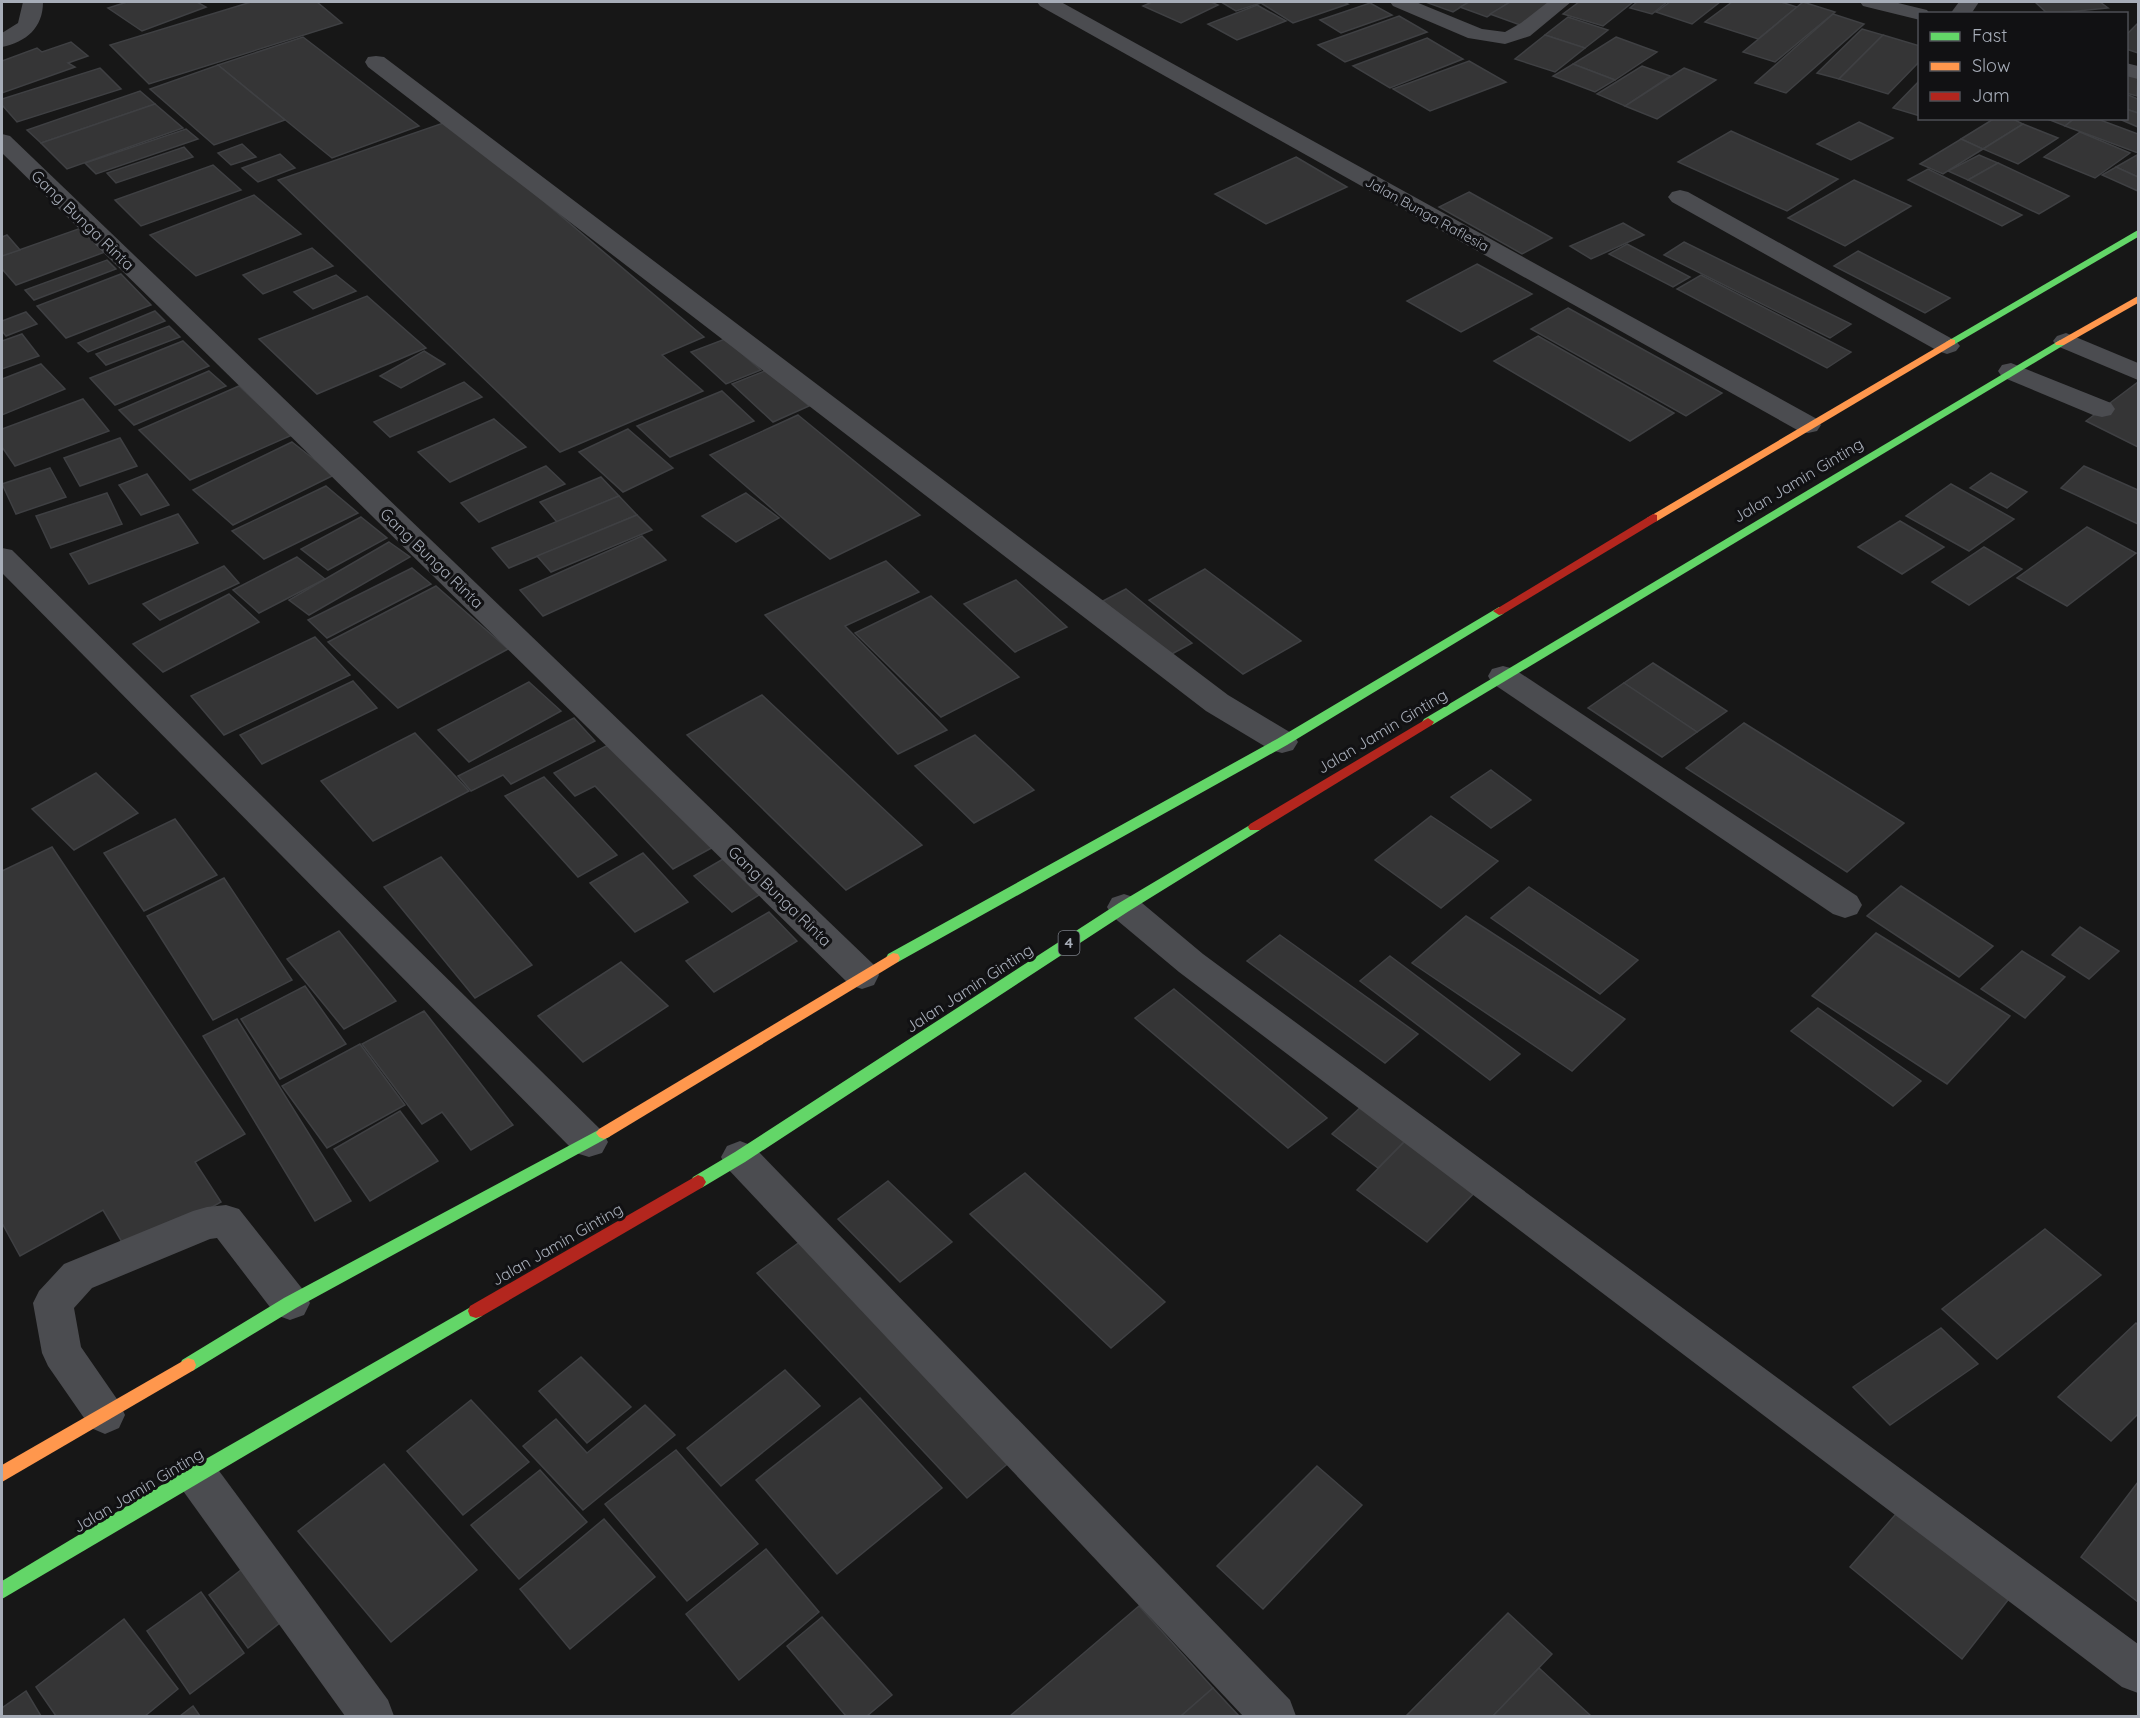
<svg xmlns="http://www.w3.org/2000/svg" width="2140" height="1718" font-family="Quicksand,sans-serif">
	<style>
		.building { fill: #353536; stroke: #3f4043; stroke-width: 1.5 }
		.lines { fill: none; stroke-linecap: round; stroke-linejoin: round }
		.lane { fill: #4b4c50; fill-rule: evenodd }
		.street { fill: #4b4c50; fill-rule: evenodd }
		.fast { fill: #63d668; fill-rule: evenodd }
		.slow { fill: #ff974d; fill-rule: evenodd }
		.jam { fill: #b3261e; fill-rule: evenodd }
		.labels { text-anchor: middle; stroke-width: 6; stroke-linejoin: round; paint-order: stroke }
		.far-street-label { font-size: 14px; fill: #a7adb8; stroke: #111113 }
		.shield { fill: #111113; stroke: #7a7e86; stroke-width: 1.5 }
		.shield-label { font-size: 15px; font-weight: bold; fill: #a7adb8 }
		.street-label { font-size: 16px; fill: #a7adb8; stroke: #111113 }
	</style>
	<rect width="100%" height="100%" fill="#171717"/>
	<g class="building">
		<path d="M127,2h70l9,5 -64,24 -34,-23z"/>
		<path d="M251,2h66l25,21 -193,61 -39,-39z"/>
		<path d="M1152,2h59l7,3 -37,18 -38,-17z"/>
		<path d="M1221,2h43l-28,9z"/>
		<path d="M1266,2h78l4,2 -55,19 -32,-20z"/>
		<path d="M1430,2h39l-16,10 -25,-9z"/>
		<path d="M1469,2h41l-23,15 -27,-10z"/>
		<path d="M1510,2h45l-35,23 -30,-11z"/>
		<path d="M1579,2h54l-30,24 -40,-12z"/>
		<path d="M1637,2h30l-15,12 -22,-6z"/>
		<path d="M1670,2h50l-28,22 -36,-12z"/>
		<path d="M1732,2h49l16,5 -39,32 -53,-17z"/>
		<path d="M1803,2l32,10 -60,50 -32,-10z"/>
		<path d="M2035,2h65l8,6 -60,6z"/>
		<path d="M1370,3l22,12 -51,18 -21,-13z"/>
		<path d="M1257,5l29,16 -49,19 -29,-16z"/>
		<path d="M1833,14l31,10 -78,69 -31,-10z"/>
		<path d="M1399,16l28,16 -82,30 -27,-17z"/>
		<path d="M1568,17l40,13 -23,18 -40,-13z"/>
		<path d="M2138,23v30l-12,-4v-14z"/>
		<path d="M1862,29l21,6 -44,44 -22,-6z"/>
		<path d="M1545,35l40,13 -30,24 -40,-13z"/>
		<path d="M1883,35l37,11v15l-32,33 -49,-15z"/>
		<path d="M303,37l116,89 -87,32 -114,-93z"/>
		<path d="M1616,37l41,15 -42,28 -42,-16z"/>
		<path d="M1427,38l36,21 -73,29 -37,-22z"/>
		<path d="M71,42l17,14 -20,7 7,4 -73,26v-32l35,-13 5,4z"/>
		<path d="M1469,61l37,21 -76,29 -37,-22z"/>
		<path d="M1573,64l42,16 -20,12 -42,-16z"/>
		<path d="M218,65l67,55 -71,25 -64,-56z"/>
		<path d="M1642,66l28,10 -45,30 -28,-12z"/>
		<path d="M100,68l21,21 -104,33 -15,-17v-6z"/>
		<path d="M1684,68l32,12 -59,39 -32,-13z"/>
		<path d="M2126,71l12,5 -1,20 -11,-3z"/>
		<path d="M1920,80v36l-27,-8z"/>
		<path d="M140,91l15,13 -114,39 -14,-13z"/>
		<path d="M2126,94l12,5v14l-12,-4z"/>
		<path d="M155,104l28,24 -116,41 -26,-26z"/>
		<path d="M2126,109l12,4v14l-21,-9h9z"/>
		<path d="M1995,118h16l12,6 -40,25 -22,-10z"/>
		<path d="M2045,118h30l-10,8z"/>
		<path d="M2075,118h20l43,16v19l-73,-27z"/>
		<path d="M449,121l255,216 -42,18 41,36 -143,61 -282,-272z"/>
		<path d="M1859,122l34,16 -42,22 -34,-16z"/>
		<path d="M2023,124l35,14 -40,26 -35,-15z"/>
		<path d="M186,129l12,10 -102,35 -11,-11z"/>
		<path d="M1731,131l107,48 -51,32 -109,-49z"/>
		<path d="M2080,132l50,21 -35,25 -51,-21z"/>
		<path d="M1961,139l22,10 -40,25 -23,-10z"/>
		<path d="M242,144l14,13 -25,8 -13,-12z"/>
		<path d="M184,147l9,10 -77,26 -9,-10z"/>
		<path d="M280,154l15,14 -37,14 -16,-14z"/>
		<path d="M1979,155l19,8 -30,17 -20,-9z"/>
		<path d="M2137,155l1,22 -22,-10z"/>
		<path d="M1296,157l51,30 -81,37 -51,-30z"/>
		<path d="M1998,163l71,33 -30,18 -71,-34z"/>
		<path d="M213,165l28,25 -100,36 -26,-26z"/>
		<path d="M2116,167l22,10v14l-36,-16z"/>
		<path d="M1928,169l94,46 -20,11 -94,-46z"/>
		<path d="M1854,180l57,26 -66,40 -57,-28z"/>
		<path d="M1469,192l83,46 -30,16 -83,-47z"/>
		<path d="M254,195l47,39 -105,42 -46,-41z"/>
		<path d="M1623,223l21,12 -53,24 -21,-13z"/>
		<path d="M81,228l24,24 -89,33 -14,-16v-13z"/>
		<path d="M7,235l13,15 -18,6v-19z"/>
		<path d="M1684,242l167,82 -21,14 -166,-83z"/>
		<path d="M1627,244l63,33 -17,10 -64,-33z"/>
		<path d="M312,248l21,18 -70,28 -20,-19z"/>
		<path d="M1858,251l92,47 -25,15 -91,-47z"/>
		<path d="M107,260l9,9 -82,31 -9,-10z"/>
		<path d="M1477,264l55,30 -71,38 -54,-31z"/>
		<path d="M121,274l30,31 -85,33 -29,-32z"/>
		<path d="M336,275l20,16 -43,18 -19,-17z"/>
		<path d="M1701,275l150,77 -24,16 -150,-79z"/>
		<path d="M367,296l59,52 -109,46 -58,-55z"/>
		<path d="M1568,308l154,85 -36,23 -155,-87z"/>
		<path d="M155,311l10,10 -77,31 -10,-9z"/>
		<path d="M26,312l11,12 -31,12 -4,-5v-10z"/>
		<path d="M169,326l11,11 -74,28 -10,-11z"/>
		<path d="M22,334l17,22 -37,13v-28z"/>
		<path d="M1538,336l136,77 -44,28 -136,-80z"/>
		<path d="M725,339l36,31 -35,14 -35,-32z"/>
		<path d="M183,341l26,25 -94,39 -25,-27z"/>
		<path d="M424,351l21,13 -44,24 -21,-12z"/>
		<path d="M41,364l24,25 -63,26v-36z"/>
		<path d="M767,370l42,36 -36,16 -41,-38z"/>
		<path d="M209,371l17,15 -92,39 -15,-15z"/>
		<path d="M464,382l18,15 -92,40 -16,-15z"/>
		<path d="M2138,382v65l-52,-26z"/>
		<path d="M239,386l53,49 -102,45 -51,-50z"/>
		<path d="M722,391l32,30 -84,36 -33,-31z"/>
		<path d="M83,399l26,32 -94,35 -13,-19v-18z"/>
		<path d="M798,415l122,100 -90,44 -120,-104z"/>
		<path d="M494,419l32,28 -76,35 -32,-30z"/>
		<path d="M628,429l45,39 -50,24 -44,-40z"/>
		<path d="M120,438l17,28 -57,20 -16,-28z"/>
		<path d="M292,442l42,33 -101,50 -40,-35z"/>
		<path d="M546,466l19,18 -86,38 -18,-19z"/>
		<path d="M2084,466l54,24v34l-77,-36z"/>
		<path d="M50,468l16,29 -50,17 -14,-30z"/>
		<path d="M1991,473l36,19 -20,16 -37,-20z"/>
		<path d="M147,474l22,31 -28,10 -22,-30z"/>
		<path d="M601,477l18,19 -62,26 -17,-20z"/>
		<path d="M1951,484l63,35 -45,32 -63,-35z"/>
		<path d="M326,486l32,27 -94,46 -32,-28z"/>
		<path d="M107,493l15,31 -71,24 -15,-32z"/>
		<path d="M746,493l33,25 -43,24 -34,-26z"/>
		<path d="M619,496l18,19 -128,53 -17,-20z"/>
		<path d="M178,514l20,29 -109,41 -19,-30z"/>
		<path d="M637,515l15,15 -101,42 -14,-16z"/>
		<path d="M361,517l26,21 -59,32 -27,-21z"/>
		<path d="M1900,521l44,26 -42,27 -44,-27z"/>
		<path d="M2087,527l49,26 -69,53 -50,-28z"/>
		<path d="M642,536l24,24 -123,56 -23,-26z"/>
		<path d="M389,542l21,15 -101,58 -20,-15z"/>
		<path d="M1984,547l38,22 -53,36 -37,-23z"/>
		<path d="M297,557l28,22 -66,34 -26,-23z"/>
		<path d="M886,561l33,31 -74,34 102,104 -49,24 -133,-139z"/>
		<path d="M224,566l15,17 -79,37 -17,-16z"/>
		<path d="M412,568l19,16 -104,54 -19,-18z"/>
		<path d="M1205,569l96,72 -58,33 -94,-74z"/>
		<path d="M1016,580l51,47 -52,25 -51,-48z"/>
		<path d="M436,586l72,63 -110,59 -70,-66z"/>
		<path d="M1126,589l66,54 -24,13 -65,-55z"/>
		<path d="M229,594l30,28 -96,50 -30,-28z"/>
		<path d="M931,596l88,81 -78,40 -86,-84z"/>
		<path d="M315,637l35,38 -126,60 -33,-39z"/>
		<path d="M1653,663l74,48 -30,21 -73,-49z"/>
		<path d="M353,681l24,27 -115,56 -22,-29z"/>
		<path d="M529,682l32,29 -92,51 -31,-32z"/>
		<path d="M1624,683l73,49 -35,25 -74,-49z"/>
		<path d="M762,695l160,150 -76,45 -159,-155z"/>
		<path d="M574,718l21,23 -84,43 -8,-9 -32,16 -13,-15z"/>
		<path d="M1744,723l160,100 -57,49 -161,-104z"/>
		<path d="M415,733l54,58 -96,50 -52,-60z"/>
		<path d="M975,735l59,55 -60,33 -59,-57z"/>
		<path d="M616,741l101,104 -44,24 -78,-83 -20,10 -21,-23z"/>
		<path d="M1491,770l40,30 -40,28 -40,-31z"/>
		<path d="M96,773l42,40 -64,37 -42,-41z"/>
		<path d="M544,777l73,78 -39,22 -73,-81z"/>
		<path d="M1431,816l67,45 -57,47 -66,-48z"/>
		<path d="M175,819l42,56 -73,36 -40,-58z"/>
		<path d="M52,847l193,287 -50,28 26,40 -92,52 -26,-44 -83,46 -18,-33v-352z"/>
		<path d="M643,853l45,49 -53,30 -45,-49z"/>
		<path d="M730,855l37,35 -35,22 -38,-36z"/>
		<path d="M441,857l91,108 -57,33 -91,-111z"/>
		<path d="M224,878l68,102 -79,40 -66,-104z"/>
		<path d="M1901,886l92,60 -34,31 -92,-61z"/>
		<path d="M1529,887l109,73 -38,34 -109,-76z"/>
		<path d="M769,912l28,29 -83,51 -28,-31z"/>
		<path d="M1466,916l159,103 -53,52 -160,-108z"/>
		<path d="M2080,927l39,24 -30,28 -37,-24z"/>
		<path d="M339,931l57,70 -52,28 -57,-70z"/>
		<path d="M1876,933l134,83 -63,68 -135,-88z"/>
		<path d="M1280,935l138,99 -33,29 -138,-102z"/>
		<path d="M2022,951l43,26 -40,41 -44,-29z"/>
		<path d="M1390,956l130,98 -30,26 -130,-99z"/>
		<path d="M621,962l47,44 -85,56 -45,-46z"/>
		<path d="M305,986l41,58 -66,35 -39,-60z"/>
		<path d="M1174,989l153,129 -39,30 -153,-130z"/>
		<path d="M1818,1008l103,73 -28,25 -102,-75z"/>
		<path d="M424,1011l89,114 -42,25 -29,-38 -20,12 -60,-80z"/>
		<path d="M237,1019l114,182 -36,20 -112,-185z"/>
		<path d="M360,1044l45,61 -78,43 -45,-62z"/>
		<path d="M1363,1105l46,32 -31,31 -46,-34z"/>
		<path d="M400,1111l38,50 -68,40 -36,-52z"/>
		<path d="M1409,1137l70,51 -52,54 -70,-52z"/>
		<path d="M1025,1173l140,129 -54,46 -141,-134z"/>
		<path d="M888,1181l64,61 -52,40 -62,-63z"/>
		<path d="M2045,1229l56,46 -104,84 -55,-50z"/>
		<path d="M808,1236l210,219 -51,43 -210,-225z"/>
		<path d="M2136,1323l2,2v89l-27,27 -53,-44z"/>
		<path d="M1941,1328l37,36 -88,61 -37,-38z"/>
		<path d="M581,1357l50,50 -44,36 -48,-52z"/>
		<path d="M785,1370l35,36 -99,80 -34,-38z"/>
		<path d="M860,1398l82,90 -105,86 -81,-94z"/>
		<path d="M471,1400l58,62 -66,53 -56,-64z"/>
		<path d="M645,1405l30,30 -92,75 -60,-64 33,-27 31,34z"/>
		<path d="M676,1450l82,94 -71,57 -82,-97z"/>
		<path d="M384,1464l93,106 -86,72 -93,-111z"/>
		<path d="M1317,1466l45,39 -99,104 -46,-43z"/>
		<path d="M540,1470l47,52 -68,57 -48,-54z"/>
		<path d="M2138,1482v120l-57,-45z"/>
		<path d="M1908,1500l111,86 -57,73 -112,-92z"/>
		<path d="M604,1519l51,58 -85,72 -50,-60z"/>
		<path d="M766,1549l53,63 -80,68 -53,-66z"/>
		<path d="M255,1559l40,52 -47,37 -39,-53z"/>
		<path d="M201,1592l43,61 -54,41 -43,-63z"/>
		<path d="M1139,1606l74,82 -32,28h-171z"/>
		<path d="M1508,1613l44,41 -59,62h-87z"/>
		<path d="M822,1617l70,78 -25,21h-21l-59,-70z"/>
		<path d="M124,1619l54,70 -33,27h-89l-20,-29z"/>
		<path d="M1539,1668l52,48h-98z"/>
		<path d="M1213,1688l26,28h-58z"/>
		<path d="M26,1691l15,25h-39v-8z"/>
		<path d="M193,1706l7,10h-20z"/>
	</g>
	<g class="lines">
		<g class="lane">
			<path d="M376,56l8,1 844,638 65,39 5,8 -5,8 -11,3 -11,-3 -65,-39 -838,-644 -3,-5 3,-5z"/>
			<path d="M1680,190l8,2 268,149 4,5 -4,5 -9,3 -9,-3 -266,-149 -4,-5 4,-5z"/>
			<path d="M2066,333l72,30v17l-81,-34 -4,-5 4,-5z"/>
			<path d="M2011,363l100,40 4,6 -4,6 -9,2 -9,-2 -91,-38 -4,-6 4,-6z"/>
			<path d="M1503,666l11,3 343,227 5,9 -5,9 -12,4 -12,-4 -341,-231 -4,-7 4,-7z"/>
			<path d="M1124,894l12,4 67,56 935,690v49l-16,-6 -943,-715 -67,-56 -5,-9 5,-9z"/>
			<path d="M226,1205l13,4 65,82 6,12 -6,12 -14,5 -14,-5 -59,-77 -7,1 -118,49 -18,20 7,39 38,55 6,13 -6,13 -14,6 -14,-6 -43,-62 -6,-13 -9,-50 6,-12 25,-27 129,-53 14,-4z"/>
		</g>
		<g class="street">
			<path d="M23,2h20c0,26 -17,40 -41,45v-14l16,-10z"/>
			<path d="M1037,2h24l756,417 4,6 -4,6 -9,2 -9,-2 -759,-425z"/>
			<path d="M1390,2h26l66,27 23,3 16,-9 27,-21h23l-41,34 -25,8 -37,-6 -75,-32z"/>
			<path d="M1860,2h34l33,8 3,4h-10v6l-57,-14z"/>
			<path d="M1959,2h20l-8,12h-21z"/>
			<path d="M2126,63l12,3v13l-12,-3z"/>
			<path d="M2,134l8,2 864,829 5,10 -5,10 -12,4 -12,-4 -848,-832z"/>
			<path d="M2,548l10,2 590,581 6,11 -6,11 -13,4 -13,-4 -574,-580z"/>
			<path d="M740,1141l13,5 537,554 6,16h-53l-516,-548 -6,-11 6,-11z"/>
			<path d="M196,1454l15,6 177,240 6,16h-49l-164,-228 -6,-14 6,-14z"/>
		</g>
		<g class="fast">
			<path d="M2138,230v7l-183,107 -4,1 -5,-3z"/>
			<path d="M2060,340l4,1v4l-632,380h-8l-2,-3 2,-3z"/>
			<path d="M1499,607l6,4 -2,3 -216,131 -389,217h-10l-2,-4 2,-4 389,-215z"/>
			<path d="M1255,822l5,2 2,3 -2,3 -131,81 -384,251 -42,25 -5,2 -5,-2 -3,-5 3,-5 42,-25 384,-249z"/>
			<path d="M604,1127l5,2 3,4 -3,4 -313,171 -102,62 -6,2 -6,-2 -2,-5 2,-5 102,-62z"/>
			<path d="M476,1304l6,2 2,5 -2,5 -480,283v-18l188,-113z"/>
		</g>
		<g class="slow">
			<path d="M2138,296v7l-74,42h-8l-1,-2z"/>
			<path d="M1951,339l4,1v4l-298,177 -4,1 -6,-4z"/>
			<path d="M893,953l5,1 2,4 -2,4 -289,175 -5,2 -5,-2 -3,-4 3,-4z"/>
			<path d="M188,1358l6,2 2,5 -2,5 -192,112v-17z"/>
		</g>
		<g class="jam">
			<path d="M1653,514l4,1v6l-154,93 -4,1 -6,-4z"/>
			<path d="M1428,718l6,4 -2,3 -172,105h-10l-2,-3 2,-3z"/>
			<path d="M698,1175l5,2 3,5 -3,5 -221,129 -6,2 -6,-2 -2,-5 2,-5z"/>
		</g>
	</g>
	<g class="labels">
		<g class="far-street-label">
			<text transform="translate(1427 214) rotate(29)" y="5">Jalan Bunga Raflesia</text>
		</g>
		<rect class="shield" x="1058.5" y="931" width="21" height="24" rx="4.5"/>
		<g class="shield-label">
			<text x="1069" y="948">4</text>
		</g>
		<g class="street-label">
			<text transform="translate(83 220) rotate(44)" y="6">Gang Bunga Rinta</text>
			<text transform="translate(1798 480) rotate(-31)" y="6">Jalan Jamin Ginting</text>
			<text transform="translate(432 558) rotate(44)" y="6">Gang Bunga Rinta</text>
			<text transform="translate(1382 731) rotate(-31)" y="6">Jalan Jamin Ginting</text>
			<text transform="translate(780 896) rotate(44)" y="6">Gang Bunga Rinta</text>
			<text transform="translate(969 988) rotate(-33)" y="6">Jalan Jamin Ginting</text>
			<text transform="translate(557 1244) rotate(-30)" y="6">Jalan Jamin Ginting</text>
			<text transform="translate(138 1490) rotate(-31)" y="6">Jalan Jamin Ginting</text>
		</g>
	</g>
	<rect width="2140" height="1718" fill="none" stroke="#a7adb8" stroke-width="6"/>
	<rect x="1918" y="12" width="210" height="108" fill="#111113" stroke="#4d4f55" stroke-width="1.5"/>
	<rect x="1930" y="32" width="30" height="9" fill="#63d668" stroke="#4d4f55" stroke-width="1.5"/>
	<text x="1972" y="42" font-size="18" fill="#a7adb8">Fast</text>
	<rect x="1930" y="62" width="30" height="9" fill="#ff974d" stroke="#4d4f55" stroke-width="1.5"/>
	<text x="1972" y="72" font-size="18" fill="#a7adb8">Slow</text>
	<rect x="1930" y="92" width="30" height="9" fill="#b3261e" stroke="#4d4f55" stroke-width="1.5"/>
	<text x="1972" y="102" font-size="18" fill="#a7adb8">Jam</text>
</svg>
